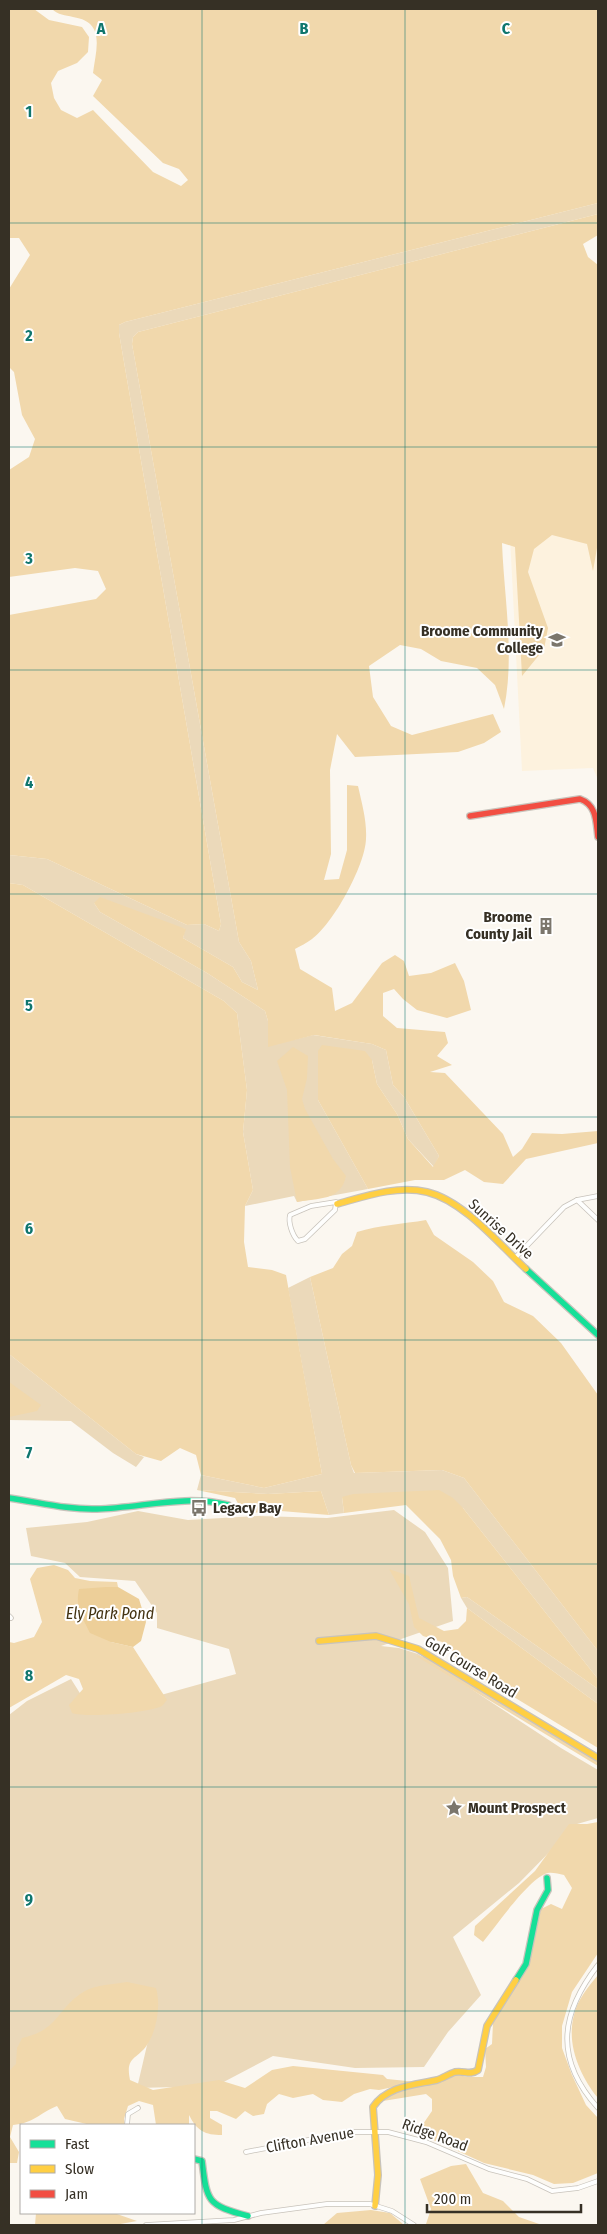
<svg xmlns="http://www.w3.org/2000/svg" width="607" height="2234" font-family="'Fira Sans Condensed',sans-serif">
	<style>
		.built { fill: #fdf2de }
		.green { fill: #ebd9ba }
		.forest { fill: #f1d8ac }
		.water { fill: #edcf99 }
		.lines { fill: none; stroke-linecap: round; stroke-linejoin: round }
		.street-casing { stroke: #c8c3bb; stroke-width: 5.5 }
		.fast-casing { stroke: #c8c3bb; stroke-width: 8 }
		.slow-casing { stroke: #c8c3bb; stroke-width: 8 }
		.jam-casing { stroke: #c8c3bb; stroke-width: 8 }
		.street { stroke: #fefefd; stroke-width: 4 }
		.fast { stroke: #16e098; stroke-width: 5.5 }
		.slow { stroke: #ffcf43; stroke-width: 5.5 }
		.jam { stroke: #f24e42; stroke-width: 5.5 }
		.grid { fill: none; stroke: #0f766e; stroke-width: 1; stroke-opacity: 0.55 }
		.labels { text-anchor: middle; stroke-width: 4; stroke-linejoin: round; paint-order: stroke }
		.poi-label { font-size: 15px; font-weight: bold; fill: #363025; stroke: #fff; text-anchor: end }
		.street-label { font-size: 15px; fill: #363025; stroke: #fff }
		.water-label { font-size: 16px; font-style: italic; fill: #443312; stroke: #fff }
		.grid-label { font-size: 16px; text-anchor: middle; font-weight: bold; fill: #0f766e; stroke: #fff; stroke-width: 4; stroke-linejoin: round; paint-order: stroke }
	</style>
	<rect width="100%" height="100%" fill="#fbf7f0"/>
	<path class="built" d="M598,523v257l-5,-12 -71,3 -12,-234z"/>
	<g class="green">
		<path d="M598,203v11l-460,118 -5,5 -1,7 107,598 12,19 7,29 -16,-8 -9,-15 -50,-29 2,-9 -91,-26 6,9 107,61 58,38 3,10v25l45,-11 59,9 14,6 7,35 11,12 35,59 -5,11 -26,-28 -11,-25 -20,-30 -5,-24 -54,40 50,89 -71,13 -3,-6 -49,10 8,-16 -10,-58 4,-42 -10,-77 -13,-12 -201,-116 -14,-2v-28l38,4 140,66 17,-1 15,7 2,-7 -102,-591v-8l6,-3z"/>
		<path d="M310,1277l41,188 3,8 88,-3 22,8 134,173v28l-135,-171 -121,-11 2,16 -15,2 -8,-24 -53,3 -71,-4 4,-15 63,13 58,-14 -34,-186z"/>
		<path d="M9,1354l127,100 8,3 -8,10 -23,-14 -42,-32 -62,-1z"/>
		<path d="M394,1510l31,22 23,36 5,53 -72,25 18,2 19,6 143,94 37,22v48l-21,6 -58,59 -66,54 28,58 -33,37 -24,35 -69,1 -82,-12 -57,30 -79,2 18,-77 -146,65v-361l18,-14 44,-22 22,35 143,-40 -7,-25 -72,-21v-15l-22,-32 -55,-4 -15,-14 -34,-7 -5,-28 61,-6 51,-11 50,9 70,-4 69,2z"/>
		<path d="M467,1597l131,92v15l-131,-96 -6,-10z"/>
	</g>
	<g class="forest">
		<path d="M9,9h25l15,11 33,7 7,10 -1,15 -11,11 -19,8 -7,12 3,15 7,12 16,8 16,-8 60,62 28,14 7,-6 -9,-11 -16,-6 -70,-67 9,-16 -9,-7c3,-24 13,-51 -20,-56 -8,-2 -15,-2 -21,-8h546v194l-473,119 -6,3v8l102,591 -2,7 -15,-7 -17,1 -140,-66 -38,-4v-240l87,-16 10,-10 -8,-18 -23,-3 -66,9v-107l20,-13 6,-18 -13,-24 -8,-43 -5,-5v-78l21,-34 -11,-17h-10z"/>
		<path d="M598,214v21l-15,9 5,13 10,8v277l-5,29 -6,-27 -35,-9 -18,14 -6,23 20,56 -4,21 -22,27 -7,-129 -13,-4c2,54 13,112 2,166l-9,-24 -18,-17 -36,-7 -20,-12 -21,-4 -31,21 4,31 18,29 21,9 81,-21 8,18 -17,11 -26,9 -103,5 -18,-23 -7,36 1,84 -7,26 15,-1 8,-29v-65l11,1c4,18 9,35 8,53 -1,27 -33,85 -54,100 -5,4 -12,7 -17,10l5,20 32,19 3,23 17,-8 30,-40 13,-8 9,6 5,15 22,-3 24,-10 9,18 7,29 -24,8 -30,-8 -14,-11 -9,-10 -11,4v23l14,12 48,4 3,11 -11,13 15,9 -22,7 15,1 58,61 10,23 9,-8 10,-16 30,1 36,-3v12l-72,16 -23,25 -19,-2 -19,-12 -21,10h-29l-47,9 -50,-89v-49l4,-6 43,6 7,9 5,24 20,30 11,25 25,28 6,-11 -35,-59 -11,-12 -7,-35 -14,-6 -58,-9 -46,12v-26l-3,-10 -58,-38 -107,-61 -6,-9 6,-6 86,32 -3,9 50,29 9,15 16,8 -7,-29 -12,-19 -107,-598 1,-7 5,-5z"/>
		<path d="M9,883l14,2 201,116 13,12 10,77 -4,42 10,58 -8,16 -1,36 4,25 24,3 14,5 36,199 -58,14 -63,-13 -5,-20 -16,-7 -19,13 -25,-7 -127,-100z"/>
		<path d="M293,1047l15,9 -1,22 -5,21 3,10 28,50 13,17c-5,25 -28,22 -49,26l-7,-35 -3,-77 -10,-29z"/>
		<path d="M426,1220l8,15 39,27 20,19 11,21 29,14 28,27 37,52v256l-134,-173 -22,-8 -87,3 -4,-8 -41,-188 23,-9 9,-14 10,-8 5,-14c22,-7 46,-8 69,-12z"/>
		<path d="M9,1382l32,23 -4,6 -28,6z"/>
		<path d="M197,1490l71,4 53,-3 8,24 -48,-4 -33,2 -8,-6 -5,-9z"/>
		<path d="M439,1490l14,8 10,10 135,171v10l-131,-92 -6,1 -8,-22 -2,-16 -11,-21 -34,-34 -62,8 -2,-16 11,-3z"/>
		<path d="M54,1565l14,5 7,8 15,3 27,1 1,5h-12l5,55 22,5 34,53c-2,2 -3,4 -5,6 -14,7 -75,12 -90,7l-3,-8 14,-16 -4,-10 -13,-4 -57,33v-66l5,1 20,-6 8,-15 -12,-43 7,-11z"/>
		<path d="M389,1569l20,7 10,42 25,13 14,-2 8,-8 1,-13 131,96v44l-137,-83 -9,-15 -10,-8 -19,-6 -9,-9 -5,-23z"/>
		<path d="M416,1656l12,1 170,104v5z"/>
		<path d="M598,1822v131l-26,39 -10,34v22l10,27 14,30 12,13v55l-25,10 -19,1 -21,-9 -49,-12 -55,-25 -6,-14 9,-13v-12l-6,-5 -43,7 11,-8 64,-18 10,2h15l3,-10 -1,-18 7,-5 1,-21 36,-59 12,-55 10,-5 11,5 10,-21 -8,-13c-5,-1 -12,-3 -16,-2 -18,4 -52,53 -65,69l-9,-7 1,-9 60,-55 34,-47h18z"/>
		<path d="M598,1975v123c-18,-22 -32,-54 -24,-83 3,-15 15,-29 24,-40z"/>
		<path d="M127,1982l29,6c5,17 1,42 -9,57 -10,15 -22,11 -17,35l23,10 66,-10 26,8 27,-18 21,-4 90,9 4,4 30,3 -38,8 -9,-1 -16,5 -12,8 -19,-2 -10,-6 -20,4 -14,-4 -12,10 -3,10 -11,2 -8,-5 -9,8 -19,-8h-7v7l12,7v10c-17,0 -25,-4 -33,-20v10h-33l-3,-20 -14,-4 -11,5 -4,13 1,6h-34l-26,-6 -8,-13c-19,8 -23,17 -44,19l-3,12 9,15 -2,11h-8v-92l7,-7 1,-16 5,-10c38,-8 34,-30 63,-47 11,-6 29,-7 42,-9z"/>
		<path d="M466,2164l17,29 20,8 16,16 23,8 -116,-1 5,-15 -11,-30 31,-13z"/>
		<path d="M371,2210l19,3 14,12h-81l14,-12z"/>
		<path d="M36,2213h78l23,8 -22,4h-80z"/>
	</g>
	<path class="water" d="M106,1587h12l21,12 7,23 -5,19 -8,6 -22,-5 -21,-9c-8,-17 -15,-25 -11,-44z"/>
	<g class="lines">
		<g class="street-casing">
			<g id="street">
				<path d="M577,1200l21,20"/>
				<path d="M336,1202l-1,8 -30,29 -7,2c-6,-6 -10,-19 -8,-26l21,-9z"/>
				<path d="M515,1258l49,-51 13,-7 21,-4"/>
				<path d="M9,1616l2,2"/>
				<path d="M598,1965c-38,49 -44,94 0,143"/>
				<path d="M127,2125l1,-11 10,-6"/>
				<path d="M246,2152l103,-20h39l38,10 63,27 38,10 25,12 26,-3 20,-7"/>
				<path d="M146,2225l88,-5 27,-7 66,-9h43l22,7 22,14"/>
			</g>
		</g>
		<g class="fast-casing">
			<g id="fast">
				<path d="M526,1269l72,66"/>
				<path d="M9,1498c29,4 59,12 88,11 45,-1 86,-15 131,-4"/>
				<path d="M516,1980l10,-16 11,-54 11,-20 -1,-12"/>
				<path d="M194,2159l8,2c5,41 5,44 46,55"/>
			</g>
		</g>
		<g class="slow-casing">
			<g id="slow">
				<path d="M337,1204c29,-8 60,-19 90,-12 37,9 72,52 99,77"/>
				<path d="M319,1641l57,-5 42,13 180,109"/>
				<path d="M375,2206l3,-31 -5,-68c14,-21 41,-22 64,-27 6,-2 12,-6 18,-8 9,-2 15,4 23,-2l9,-44 29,-46"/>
			</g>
		</g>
		<g class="jam-casing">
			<path id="jam" d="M470,816l110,-17c17,6 16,23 18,38"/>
		</g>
		<use href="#street" class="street"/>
		<use href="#fast" class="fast"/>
		<use href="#slow" class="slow"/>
		<use href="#jam" class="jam"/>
	</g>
	<path class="grid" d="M202,9v2216M405,9v2216M9,223h589M9,447h589M9,670h589M9,894h589M9,1117h589M9,1340h589M9,1564h589M9,1787h589M9,2011h589"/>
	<defs>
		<g id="university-bare" transform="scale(1.35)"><path d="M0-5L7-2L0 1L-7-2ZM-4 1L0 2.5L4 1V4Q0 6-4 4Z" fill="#7b766c" stroke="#fff" stroke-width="2.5" paint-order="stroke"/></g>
		<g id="building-bare" transform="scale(1.35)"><path d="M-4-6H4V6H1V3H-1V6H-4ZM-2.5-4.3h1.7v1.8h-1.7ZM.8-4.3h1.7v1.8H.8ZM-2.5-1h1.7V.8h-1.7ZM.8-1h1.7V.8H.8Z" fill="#7b766c" stroke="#fff" stroke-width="2.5" paint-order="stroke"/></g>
		<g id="bus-bare" transform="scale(1.35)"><path d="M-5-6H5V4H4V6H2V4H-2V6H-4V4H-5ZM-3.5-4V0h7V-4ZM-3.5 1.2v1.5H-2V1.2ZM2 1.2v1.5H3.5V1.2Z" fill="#7b766c" stroke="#fff" stroke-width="2.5" paint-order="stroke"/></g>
		<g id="sight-bare" transform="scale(1.35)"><path d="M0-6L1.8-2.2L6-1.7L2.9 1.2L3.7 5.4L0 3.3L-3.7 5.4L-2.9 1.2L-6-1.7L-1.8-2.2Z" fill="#7b766c" stroke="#fff" stroke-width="2.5" paint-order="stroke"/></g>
	</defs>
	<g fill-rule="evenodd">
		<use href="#university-bare" x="557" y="640"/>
		<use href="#building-bare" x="546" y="926"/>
		<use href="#bus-bare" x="199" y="1508"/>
		<use href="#sight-bare" x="454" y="1808"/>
	</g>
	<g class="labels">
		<g class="poi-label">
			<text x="543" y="636">Broome Community<tspan x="543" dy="17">College</tspan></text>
			<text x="532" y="922">Broome<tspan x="532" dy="17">County Jail</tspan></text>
			<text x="213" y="1513" text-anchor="start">Legacy Bay</text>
			<text x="468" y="1813" text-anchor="start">Mount Prospect</text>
		</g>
		<g class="street-label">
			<text transform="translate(501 1229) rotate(42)" y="5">Sunrise Drive</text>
			<text transform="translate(471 1667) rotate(31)" y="5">Golf Course Road</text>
			<text transform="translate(435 2135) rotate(20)" y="5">Ridge Road</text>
			<text transform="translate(310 2140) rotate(-10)" y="5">Clifton Avenue</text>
		</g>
		<g class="water-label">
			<text x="110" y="1619">Ely Park Pond</text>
		</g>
	</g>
	<g class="grid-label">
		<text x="101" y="34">A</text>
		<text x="304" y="34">B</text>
		<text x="506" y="34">C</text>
		<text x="29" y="117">1</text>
		<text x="29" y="341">2</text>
		<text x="29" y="564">3</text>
		<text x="29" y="788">4</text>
		<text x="29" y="1011">5</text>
		<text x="29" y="1234">6</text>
		<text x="29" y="1458">7</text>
		<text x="29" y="1681">8</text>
		<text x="29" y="1905">9</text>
	</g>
	<rect width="607" height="2234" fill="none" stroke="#363025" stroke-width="20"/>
	<rect x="20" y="2124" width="175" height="90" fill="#ffffff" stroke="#afaca8"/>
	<rect x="30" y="2140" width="25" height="8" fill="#16e098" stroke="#afaca8"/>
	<text x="65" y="2149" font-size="15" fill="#363025">Fast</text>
	<rect x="30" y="2165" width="25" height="8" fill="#ffcf43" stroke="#afaca8"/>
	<text x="65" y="2174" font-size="15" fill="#363025">Slow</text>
	<rect x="30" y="2190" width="25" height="8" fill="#f24e42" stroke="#afaca8"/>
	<text x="65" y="2199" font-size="15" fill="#363025">Jam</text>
	<path d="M427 2204v8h154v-8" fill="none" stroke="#363025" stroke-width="2.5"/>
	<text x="434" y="2204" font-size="15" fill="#363025" stroke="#ffffff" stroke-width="4" paint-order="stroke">200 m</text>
</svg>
